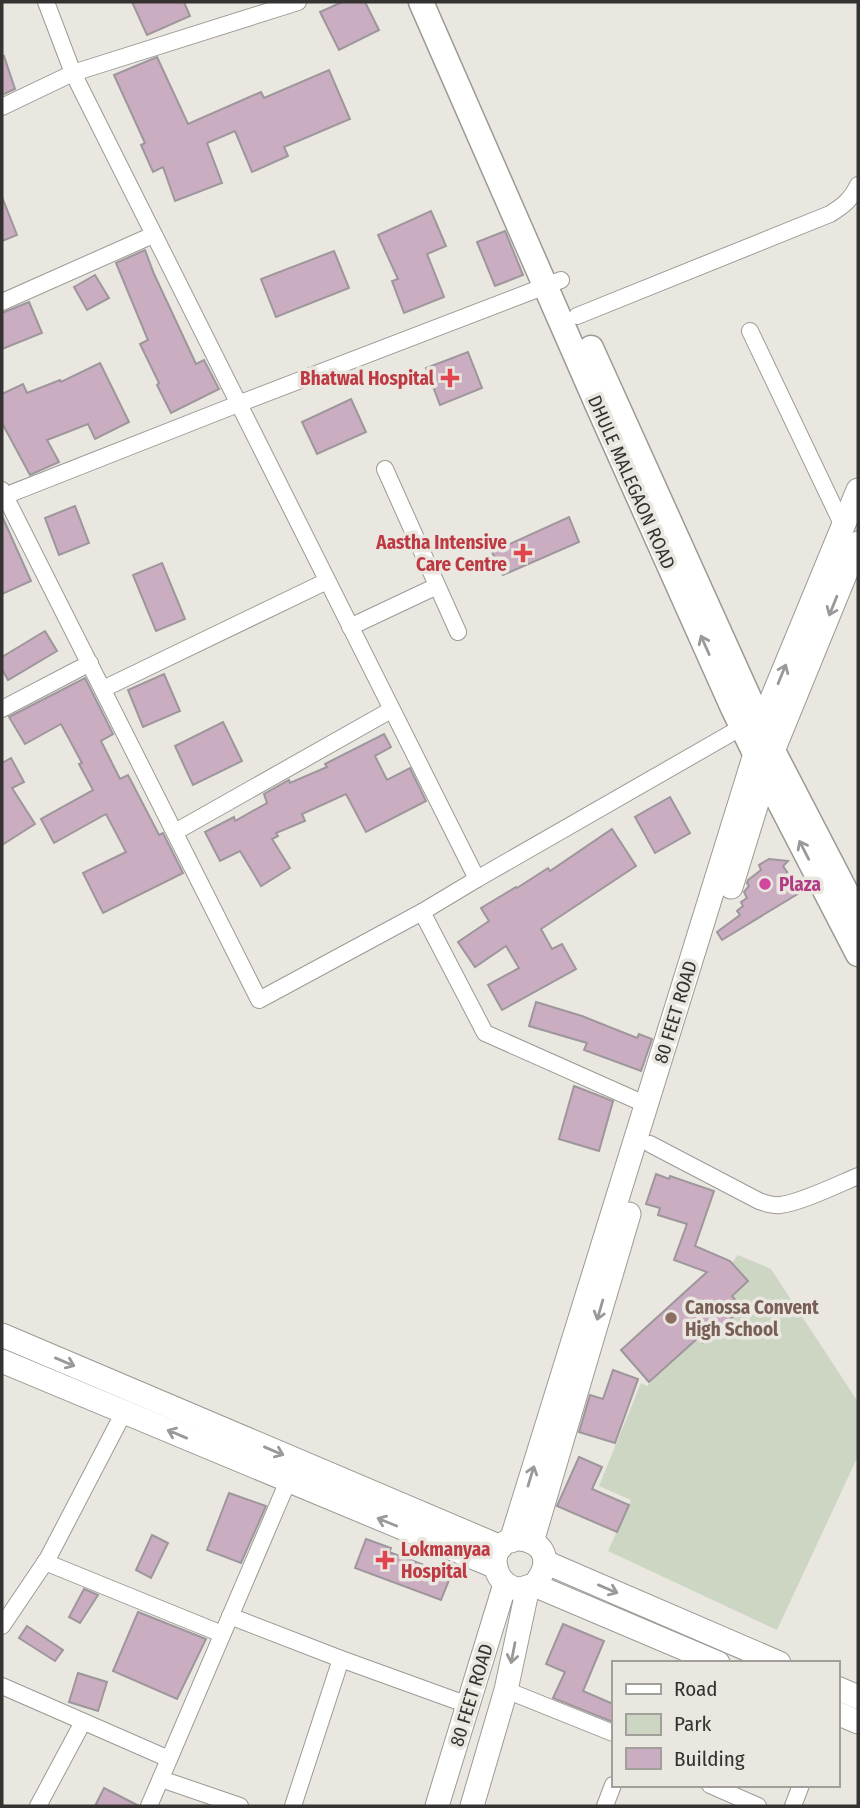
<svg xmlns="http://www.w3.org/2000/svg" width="860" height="1808" font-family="'Fira Sans Condensed',sans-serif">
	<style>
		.green { fill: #ccd6c2 }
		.building { fill: #caadc1; stroke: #9d979c; stroke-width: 2 }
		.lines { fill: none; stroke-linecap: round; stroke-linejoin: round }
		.minor-casing { stroke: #9c9a94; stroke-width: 18 }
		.secondary-casing { stroke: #9c9a94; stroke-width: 25 }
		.primary-casing { stroke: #9c9a94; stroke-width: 27 }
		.minor { stroke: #fff; stroke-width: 16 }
		.secondary { stroke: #fff; stroke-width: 23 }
		.primary { stroke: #fff; stroke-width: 24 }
		.oneway { stroke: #9a9998 }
		.health-dot { fill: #e0444e; stroke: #e9e7e0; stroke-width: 2.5 }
		.hotel-dot { fill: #d1479c; stroke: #e9e7e0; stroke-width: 2.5 }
		.education-dot { fill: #8d6e63; stroke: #e9e7e0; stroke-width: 2.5 }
		.labels { text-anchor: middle; stroke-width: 7; stroke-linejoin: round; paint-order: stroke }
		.health-label { font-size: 19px; font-weight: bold; fill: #be3a42; stroke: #e9e7e0; text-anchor: end }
		.street-label { font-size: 19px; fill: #343331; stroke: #e9e7e0 }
		.hotel-label { font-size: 19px; font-weight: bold; fill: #b23c85; stroke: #e9e7e0; text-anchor: start }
		.education-label { font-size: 19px; font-weight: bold; fill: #785e54; stroke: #e9e7e0; text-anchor: start }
	</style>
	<rect width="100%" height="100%" fill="#e9e7e0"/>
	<path class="green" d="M738,1255l33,14 87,133v54l-81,174 -169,-79 23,-51 -32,-14 42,-103 6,3 49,-45 7,1 33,-28 -4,-5 6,-6 -11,-14 8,4 13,-12 -16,-18z"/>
	<g class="building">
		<path d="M132,2h52l6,14 -43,19z"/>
		<path d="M342,2h23l14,28 -40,20 -19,-38z"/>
		<path d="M4,56l11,33 -13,6v-38z"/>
		<path d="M157,57l31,67 73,-32 3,6 65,-28 21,49 -66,28 4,9 -36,16 -17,-41 -28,12 15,40 -47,18 -12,-34 -10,5 -12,-27 4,-2 -31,-68z"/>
		<path d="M2,197l15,38 -15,6z"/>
		<path d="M431,211l15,35 -19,8 17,43 -40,16 -12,-32 6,-2 -20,-44z"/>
		<path d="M505,231l18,44 -28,11 -18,-44z"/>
		<path d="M145,250l9,24 42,90 8,-4 15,29 -48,24 -14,-28 2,-2 -19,-39 8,-4 -32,-77z"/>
		<path d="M334,251l15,37 -73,29 -15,-38z"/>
		<path d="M95,275l14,23 -22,12 -13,-23z"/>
		<path d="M29,302l13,31 -40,16v-36z"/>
		<path d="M468,352l14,36 -42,17 -14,-37z"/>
		<path d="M100,363l29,59 -34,17 -7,-15 -41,16 12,22 -29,13 -28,-52v-29l21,-10 4,9 33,-13 1,2z"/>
		<path d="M351,399l15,33 -49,22 -15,-32z"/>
		<path d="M75,506l14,37 -30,12 -14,-37z"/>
		<path d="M2,516l29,65 -29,13z"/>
		<path d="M569,517l10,25 -76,33 -11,-23z"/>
		<path d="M162,563l23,56 -29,12 -23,-56z"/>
		<path d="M45,631l12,20 -49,29 -6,-11v-12z"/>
		<path d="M164,674l16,37 -37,16 -15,-37z"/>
		<path d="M85,678l28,56 -12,7 19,38 8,-4 31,60 4,-2 20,40 -80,40 -20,-40 43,-21 -20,-38 -52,29 -13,-24 52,-29 -14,-26 3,-1 -21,-39 -36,20 -16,-27z"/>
		<path d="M223,722l19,39 -49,24 -18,-39z"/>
		<path d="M384,734l7,13 -16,9 12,24 23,-12 16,33 -60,31 -20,-38 -44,20 3,7 -29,12 2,3 -6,3 18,29 -29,18 -21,-35 -20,10 -15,-29 29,-15 1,4 32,-18 -3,-9 25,-14 1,3 37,-16 -2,-3z"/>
		<path d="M11,758l13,24 -12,6 23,36 -33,21v-82z"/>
		<path d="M670,797l20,36 -35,20 -20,-36z"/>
		<path d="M612,829l24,37 -95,63 11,20 10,-5 14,25 -74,41 -14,-25 31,-17 -13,-22 -31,21 -17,-25 31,-21 -8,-13 35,-21 1,1 31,-20 2,3z"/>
		<path d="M769,859l19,2 -5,5 18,26 -79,48 -5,-8 23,-17 -3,-4 6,-5 -2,-4 6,-4 -3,-6 5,-6 -2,-3 1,-3 13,-10 -2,-5z"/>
		<path d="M536,1002l46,14 55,22 2,-4 13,5 -11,32 -57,-21 3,-7 -58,-17z"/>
		<path d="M574,1086l39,15 -14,50 -40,-12z"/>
		<path d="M656,1174l13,5 1,-3 44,15 -19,55 35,15 18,20 -16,15 6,7 -7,6 5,5 -33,29 -5,-5 -49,44 -28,-32 86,-78 -33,-12 13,-36 -29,-9 2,-7 -14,-4z"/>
		<path d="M613,1370l25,9 -23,64 -36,-11 11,-37 13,4z"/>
		<path d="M579,1457l23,10 -10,22 37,16 -12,27 -60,-26z"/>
		<path d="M229,1493l37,13 -25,57 -34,-13z"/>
		<path d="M152,1535l16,8 -17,35 -15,-8z"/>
		<path d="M366,1539l25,9 -2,4 62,23 -10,25 -86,-32z"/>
		<path d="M84,1589l14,6 -18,28 -11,-6z"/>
		<path d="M138,1612l68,27 -29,60 -64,-28z"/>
		<path d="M563,1624l41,17 -21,50 30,13v18l-60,-24 12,-26 -19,-8z"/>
		<path d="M27,1626l36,24 -8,11 -36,-23z"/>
		<path d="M78,1673l29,9 -9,29 -29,-9z"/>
		<path d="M104,1788l35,18h-44z"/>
	</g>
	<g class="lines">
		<g class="minor-casing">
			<g id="minor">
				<path d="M46,2l27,71 404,806 -55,33 63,121 162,72"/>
				<path d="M2,107l71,-34 225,-71"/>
				<path d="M2,302l151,-67"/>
				<path d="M577,316l253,-102c13,-8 22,-15 28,-29"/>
				<path d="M750,331l93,195"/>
				<path d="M385,469l73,163"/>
				<path d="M2,490l257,510 163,-88"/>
				<path d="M2,497l236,-93 323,-124"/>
				<path d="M350,627l87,-41"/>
				<path d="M103,689l224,-108"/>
				<path d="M2,709l88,-46"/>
				<path d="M175,832l216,-122"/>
				<path d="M477,879l265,-152"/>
				<path d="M650,1144l109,57c6,2 14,5 21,4 20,-2 59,-21 78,-29"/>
				<path d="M45,1562l177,72"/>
				<path d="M230,1616l111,43 127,46"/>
				<path d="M2,1626l46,-68 76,-146"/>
				<path d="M2,1686l167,73"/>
				<path d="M506,1690l107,43"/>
				<path d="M161,1779l79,27"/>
				<path d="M710,1785l48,21"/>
				<path d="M38,1806l45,-84"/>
				<path d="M149,1806l139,-325"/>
				<path d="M293,1806l48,-147"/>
				<path d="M605,1806l8,-21"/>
				<path d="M793,1806l8,-21"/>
			</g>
		</g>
		<g class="secondary-casing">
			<g id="secondary">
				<path d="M731,887l42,-136 85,-208"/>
				<path d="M2,1335l499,212"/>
				<path d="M2,1361l494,206"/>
				<path d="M511,1541l244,-787 6,-29 97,-235"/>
				<path d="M532,1542l97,-328"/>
				<path d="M545,1562l234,101"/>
				<path d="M534,1585c39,-45 -40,-65 -39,-22 1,13 10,24 23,26 5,0 11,-3 16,-4l184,78"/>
				<path d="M837,1688l21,9"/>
				<path d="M837,1713l21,9"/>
				<path d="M437,1806l68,-222"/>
				<path d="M472,1806l34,-116 22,-103"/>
			</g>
		</g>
		<g class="primary-casing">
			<g id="primary">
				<path d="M421,2l176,402 136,304 33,68 92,178"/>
				<path d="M591,348l182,403 85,164"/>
			</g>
		</g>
		<use href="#minor" class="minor"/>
		<use href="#secondary" class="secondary"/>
		<use href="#primary" class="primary"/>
	</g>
	<defs><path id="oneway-shaft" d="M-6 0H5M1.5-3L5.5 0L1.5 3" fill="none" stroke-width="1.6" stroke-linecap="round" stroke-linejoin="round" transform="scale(1.75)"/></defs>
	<g class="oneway">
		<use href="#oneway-shaft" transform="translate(833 606) rotate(112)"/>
		<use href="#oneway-shaft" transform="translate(705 645) rotate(-114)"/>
		<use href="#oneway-shaft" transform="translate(782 674) rotate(-68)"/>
		<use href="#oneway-shaft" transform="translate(804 850) rotate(-117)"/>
		<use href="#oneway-shaft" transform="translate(600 1310) rotate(106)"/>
		<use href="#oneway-shaft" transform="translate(65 1362) rotate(23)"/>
		<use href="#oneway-shaft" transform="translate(177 1434) rotate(-157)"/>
		<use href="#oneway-shaft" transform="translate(274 1451) rotate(23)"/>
		<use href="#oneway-shaft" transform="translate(531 1476) rotate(-73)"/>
		<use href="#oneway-shaft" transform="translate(387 1522) rotate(-158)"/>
		<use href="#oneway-shaft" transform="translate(608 1589) rotate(23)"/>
		<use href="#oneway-shaft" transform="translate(513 1653) rotate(101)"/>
	</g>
	<g class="health-dot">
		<path d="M446.5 367.5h7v7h7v7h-7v7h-7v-7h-7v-7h7z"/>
		<path d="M519.5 542.5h7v7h7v7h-7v7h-7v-7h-7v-7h7z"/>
		<path d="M381.5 1549.5h7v7h7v7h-7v7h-7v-7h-7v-7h7z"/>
	</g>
	<circle class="hotel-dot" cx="765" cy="884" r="7"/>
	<circle class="education-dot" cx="671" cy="1318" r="7"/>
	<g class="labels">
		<g class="health-label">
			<text x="434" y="385">Bhatwal Hospital</text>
			<text x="507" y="549">Aastha Intensive<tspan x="507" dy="22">Care Centre</tspan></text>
			<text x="401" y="1556" text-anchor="start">Lokmanyaa<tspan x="401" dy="22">Hospital</tspan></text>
		</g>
		<g class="street-label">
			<text transform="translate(632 482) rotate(66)" y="7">DHULE MALEGAON ROAD</text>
			<text transform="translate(675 1012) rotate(-73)" y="7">80 FEET ROAD</text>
			<text transform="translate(471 1695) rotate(-73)" y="7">80 FEET ROAD</text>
		</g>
		<g class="hotel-label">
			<text x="779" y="891">Plaza</text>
		</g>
		<g class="education-label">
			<text x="685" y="1314">Canossa Convent<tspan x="685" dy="22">High School</tspan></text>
		</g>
	</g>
	<rect width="860" height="1808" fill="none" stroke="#343331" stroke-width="7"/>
	<rect x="612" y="1661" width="228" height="126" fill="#e9e7e0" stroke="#a19f9a" stroke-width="2"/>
	<rect x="626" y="1684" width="35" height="10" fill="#ffffff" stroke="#a19f9a" stroke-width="2"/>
	<text x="674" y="1696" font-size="21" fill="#343331">Road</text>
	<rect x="626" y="1714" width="35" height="21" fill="#ccd6c2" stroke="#a19f9a" stroke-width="2"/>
	<text x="674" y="1731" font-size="21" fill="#343331">Park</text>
	<rect x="626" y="1748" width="35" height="21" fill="#caadc1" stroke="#a19f9a" stroke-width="2"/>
	<text x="674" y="1766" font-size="21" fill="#343331">Building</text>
</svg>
